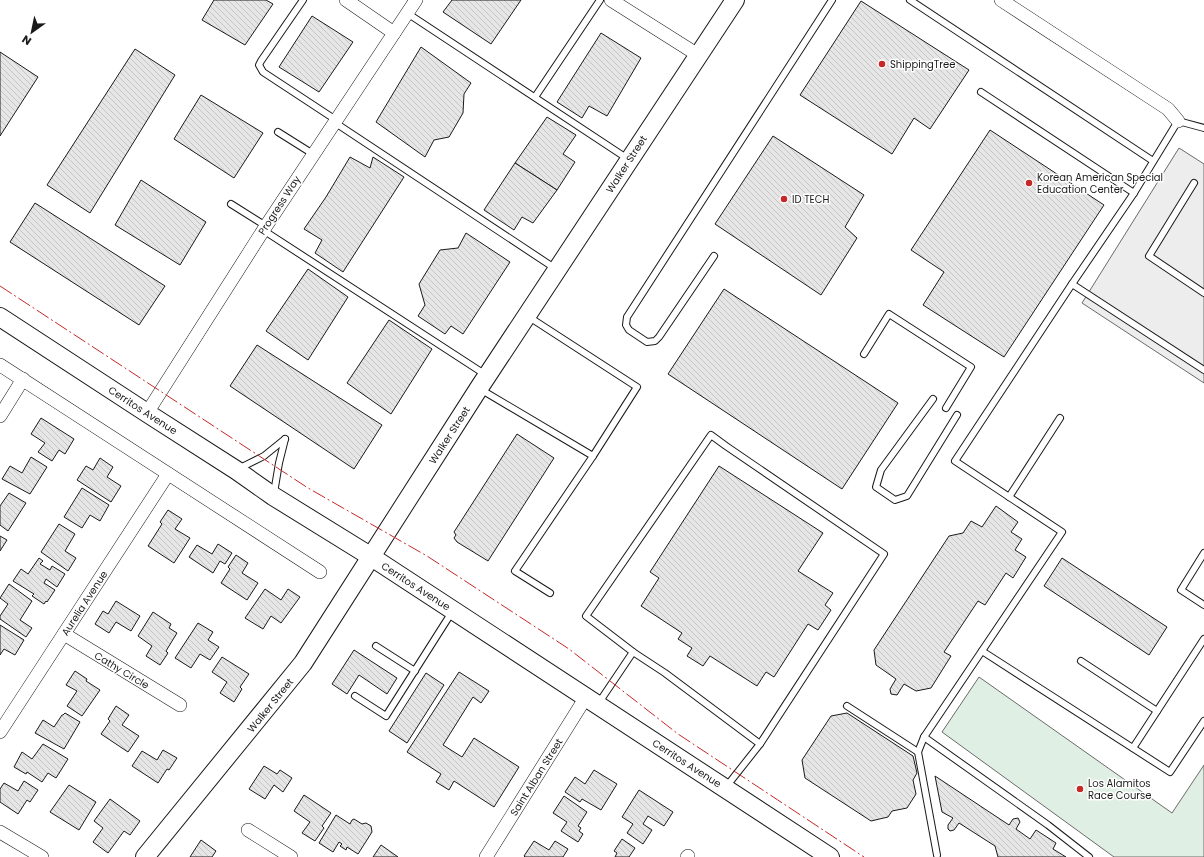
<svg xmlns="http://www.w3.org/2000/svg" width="1204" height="857" font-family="Poppins,sans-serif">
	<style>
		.pitch { fill: #e0efe3; stroke: #6a6a6a }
		.parking { fill: #ededed; stroke: #6a6a6a }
		.building { fill: url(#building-back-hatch); stroke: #1a1a1a }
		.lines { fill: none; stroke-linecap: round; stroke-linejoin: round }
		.service-casing { stroke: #1a1a1a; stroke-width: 8 }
		.minor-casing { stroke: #1a1a1a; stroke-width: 14 }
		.secondary-casing { stroke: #1a1a1a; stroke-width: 20 }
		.service { stroke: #fff; stroke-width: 6 }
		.minor { stroke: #fff; stroke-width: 13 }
		.secondary { stroke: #fff; stroke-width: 18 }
		.power { stroke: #c62828; stroke-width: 1; stroke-dasharray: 14 3 2 3; stroke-linecap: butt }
		.poi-dot { fill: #c62828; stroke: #fff; stroke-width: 1.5 }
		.labels { text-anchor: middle; stroke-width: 3; stroke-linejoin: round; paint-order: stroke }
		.poi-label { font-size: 10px; fill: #1a1a1a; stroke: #fff; text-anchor: start }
		.street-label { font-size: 10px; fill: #1a1a1a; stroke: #fff }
	</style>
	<defs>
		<pattern id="building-back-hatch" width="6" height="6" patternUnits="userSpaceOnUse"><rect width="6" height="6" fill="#e6e6e6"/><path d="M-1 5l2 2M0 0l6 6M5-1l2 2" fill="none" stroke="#c5c5c5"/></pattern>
	</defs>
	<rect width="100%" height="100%" fill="#fff"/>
	<path class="pitch" d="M979,677l193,136 32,-48v92h-90l-172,-125z"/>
	<path class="parking" d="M1179,148l25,16v219l-122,-80z"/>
	<g class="building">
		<path d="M214,0h52l7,4 -28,41 -43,-25z"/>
		<path d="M452,0h69l-30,44 -48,-32z"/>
		<path d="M861,1l108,69 -39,59 -16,-11 -22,36 -92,-59z"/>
		<path d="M312,16l41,26 -34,50 -40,-25z"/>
		<path d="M601,33l40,25 -34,58 -18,-10 -7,12 -25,-16z"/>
		<path d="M421,47l50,36 -7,11 -1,19 -14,24 -15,3 -9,17 -49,-35z"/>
		<path d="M135,49l40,26 -85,138 -43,-28z"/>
		<path d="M0,52l38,25 -38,59z"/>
		<path d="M201,95l62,38 -29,45 -60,-39z"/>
		<path d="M547,117l29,18 -13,19 12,8 -18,28 -42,-27z"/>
		<path d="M990,130l114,75 -100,152 -81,-52 21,-33 -33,-22z"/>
		<path d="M773,136l91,59 -19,32 12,11 -36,57 -106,-71z"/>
		<path d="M350,157l20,11 3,-11 31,20 -61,95 -28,-19 7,-13 -18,-11 22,-32z"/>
		<path d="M515,163l42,27 -24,33 -11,-6 -8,13 -30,-20z"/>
		<path d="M141,180l65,42 -26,43 -65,-40z"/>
		<path d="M35,203l130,83 -26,39 -129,-83z"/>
		<path d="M466,233l44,29 -47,72 -12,-8 -6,8 -27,-18 7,-11 -6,-21 21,-34 18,-2z"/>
		<path d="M308,269l40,28 -40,63 -42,-29z"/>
		<path d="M724,289l174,114 -56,86 -174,-115z"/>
		<path d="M389,320l43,29 -41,65 -44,-31z"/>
		<path d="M257,345l125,80 -28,44 -124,-83z"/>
		<path d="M41,418l33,21 -9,15 -6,-4 -7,11 -14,-9 7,-9 -14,-9z"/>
		<path d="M517,434l37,24 -66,103 -31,-19 -3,-4 2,-3 -2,-3z"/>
		<path d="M31,457l16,10 -17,27 -28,-15 8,-13 12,7z"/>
		<path d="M100,458l13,9 -6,10 14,9 -10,16 -34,-22 9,-14 7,4z"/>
		<path d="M719,466l104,67 -25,38 35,22 -8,12 6,5 -13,20 -10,-6 -34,53 -8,-5 -9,14 -47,-30 -7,10 -16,-10 5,-8 -14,-9 4,-6 -41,-27 18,-28 -9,-6z"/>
		<path d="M82,488l27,17 -9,16 -10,-6 -8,13 -18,-11z"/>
		<path d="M9,493l17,10 -18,28 -8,-6v-19z"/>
		<path d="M996,506l22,16 -7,10 11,7 -7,11 11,7 -13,21 -7,-5 -21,32 -7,-4 -34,51 7,4 -20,32 -15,3 -12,-7 -7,11 -6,-1 -1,-5 6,-10 -20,-14 -2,-15 75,-114 14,-3 8,-12 11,6z"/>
		<path d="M168,510l14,9 -7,10 15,9 -16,25 -26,-17 14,-22 -2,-2z"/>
		<path d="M59,524l16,10 -10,17 11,7 -8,13 -27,-19z"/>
		<path d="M0,536l7,4 -7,11z"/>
		<path d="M218,544l14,9 -7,11 -5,-3 -7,12 -24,-16 8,-12 15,9z"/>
		<path d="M236,555l12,8 -6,10 16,10 -11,17 -26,-17 9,-14 -2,-2z"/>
		<path d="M39,558l4,3 -3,3 10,6 2,-4 13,8 -8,13 -11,-8 -2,4 11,7 -8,12 -1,-1 -2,3 -12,-8 2,-2 -21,-13 8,-12 7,5z"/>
		<path d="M1062,558l105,69 -18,28 -105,-69z"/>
		<path d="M9,584l23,17 -12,19 12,8 -6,9 -26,-18v-3l8,-12 -8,-6z"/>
		<path d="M265,589l16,11 7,-11 12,8 -19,26 -10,-7 -8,13 -18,-11z"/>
		<path d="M116,601l24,15 -9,15 -15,-9 -7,11 -14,-9 8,-13 5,3z"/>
		<path d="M153,612l18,12 -2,4 8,5 -11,18 2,2 -8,12 -14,-9 6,-10 -14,-10z"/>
		<path d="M198,623l15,9 -5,8 11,7 -9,13 -10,-6 -9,14 -16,-10z"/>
		<path d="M0,625l24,15 -9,15 -11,-6 -4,6z"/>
		<path d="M354,650l43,28 -10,16 -28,-19 -12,19 -15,-10z"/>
		<path d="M222,657l27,17 -9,13 2,2 -8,13 -14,-9 7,-11 -15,-10z"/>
		<path d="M75,671l12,8 -1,2 14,9 -18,26 -15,-10 10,-15 -11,-6z"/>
		<path d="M459,672l30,19 -8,12 -8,-6 -30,48 19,12 12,-19 45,29 -25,40 -40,-26 -5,9 -13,-8 5,-8 -34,-22z"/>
		<path d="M426,673l18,12 -37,58 -18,-12z"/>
		<path d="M116,706l13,9 -7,10 17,11 -11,16 -27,-18 9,-13 -2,-2z"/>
		<path d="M65,713l15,9 -16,27 -29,-16 8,-13 11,7 8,-12h1z"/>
		<path d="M847,713l66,43 4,17 -4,7 3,14 -9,14 -15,3 -4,6 -17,4 -66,-43 -3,-18 29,-44z"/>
		<path d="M43,744l25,15 -12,19 -8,-5 -6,9 -15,-10 -1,2 -12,-7 8,-15 10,7z"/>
		<path d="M163,750l14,8 -8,12 -2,-1 -9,14 -26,-17 10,-15 15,9z"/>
		<path d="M264,766l13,8 3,-4 12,8 -9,14 -9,-7 -9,14 -16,-10z"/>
		<path d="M594,770l23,14 -16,26 -19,-11 -2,3 -15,-10 10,-15 10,7z"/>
		<path d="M935,776l74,49 4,-6 5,-1 2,4 -4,7 14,10 6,-9 20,13 -3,6 13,8h-68l-3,-11 -36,-23 -5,7 -4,1 -2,-2v-4l5,-7 -11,-6z"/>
		<path d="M24,781l14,9 -8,12 -3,-2 -9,14 -18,-12v-13l4,-6 14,8z"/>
		<path d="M69,785l27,17 -17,28 -29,-18z"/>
		<path d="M639,790l34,22 -9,14 -16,-10 -5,8 9,6 -9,14 -16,-11 6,-9 -11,-7z"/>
		<path d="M304,795l27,18 -9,13 2,2 -9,13 -13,-8 8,-11 -16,-11z"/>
		<path d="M564,796l23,16 -9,14 3,2 -2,3 4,3 -5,8 -17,-11 6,-9 -14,-9z"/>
		<path d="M110,799l30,22 -10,14 -6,-4 -16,22 -15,-11 10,-14 -9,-7z"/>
		<path d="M336,815l14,9 2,-4 2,-1 8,5 4,-1 5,3 1,6 -14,22 -11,-7 -1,3 -6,-4 2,-2 -3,-2 -6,10 -14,-9z"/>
		<path d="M622,839l13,9 -6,9h-14l2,-4 -3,-2z"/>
		<path d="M201,840l15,11 -4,6h-22z"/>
		<path d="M534,841l15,9 6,-9 13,8 -5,8h-38l-1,-1z"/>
		<path d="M381,845l17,12h-25z"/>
	</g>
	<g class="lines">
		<g class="service-casing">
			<g id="service">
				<path d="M303,0l-42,61 -2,4 4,7 73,48"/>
				<path d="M910,0l243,161"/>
				<path d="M407,13l221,146"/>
				<path d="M981,92l153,101"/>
				<path d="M535,97l65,-97"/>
				<path d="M334,122l222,147"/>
				<path d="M278,132l35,22"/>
				<path d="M1194,183l-45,73 55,37"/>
				<path d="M231,204l35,22"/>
				<path d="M263,230l223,145"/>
				<path d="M714,256l-55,81 -4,4 -8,1 -18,-12 -3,-5 1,-8 205,-317"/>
				<path d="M1072,284l132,86"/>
				<path d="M529,317l108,70 -44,69"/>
				<path d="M864,354l25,-40 82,53 -25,41"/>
				<path d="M480,389l113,67 -78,115 35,22"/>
				<path d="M933,399l-52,71 -5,17 19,13 12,-4 50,-81"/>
				<path d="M238,469l26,-13 21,-17"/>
				<path d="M274,493l5,-30 6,-24"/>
				<path d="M1009,497l51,-79"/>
				<path d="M1204,553l-23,37 23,15"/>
				<path d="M376,646l39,25"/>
				<path d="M982,651l188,121 34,-51"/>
				<path d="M633,652l32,21 95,71"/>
				<path d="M1081,661l76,50"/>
				<path d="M355,696l31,20 66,-104"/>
				<path d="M598,704l35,-52 -47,-36 125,-181 15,11 158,108 -124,190 -34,43"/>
				<path d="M847,706l71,46"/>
				<path d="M924,737l-6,15 19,103"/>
				<path d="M1133,748l71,-109"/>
				<path d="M1089,857l-41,-32 -124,-88 138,-205 -107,-71 117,-177 62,-91 44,-72 26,7"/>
			</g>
		</g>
		<g class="minor-casing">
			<g id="minor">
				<path d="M346,0l48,33"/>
				<path d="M611,0l87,55"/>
				<path d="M1001,0l167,109 10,12"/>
				<path d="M0,365l320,207"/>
				<path d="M147,413l119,-187 150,-226"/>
				<path d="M0,416l23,-37"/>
				<path d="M64,634l116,71"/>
				<path d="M0,732l168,-258"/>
				<path d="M248,830l43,27"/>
				<path d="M0,832l42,25"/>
				<path d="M486,857l100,-160"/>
				<path d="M687,857l1,-1"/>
			</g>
		</g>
		<g class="secondary-casing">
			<g id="secondary">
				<path d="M0,317l147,96 89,57 37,26 97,60 460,301"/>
				<path d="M145,857l158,-194 176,-275 256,-388"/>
			</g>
		</g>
		<use href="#service" class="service"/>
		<use href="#minor" class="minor"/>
		<use href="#secondary" class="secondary"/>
		<path class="power" d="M0,286l308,202 119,68 142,93 109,85 186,123"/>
	</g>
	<g class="poi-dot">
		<circle cx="882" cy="64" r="4"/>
		<circle cx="1029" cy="183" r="4"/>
		<circle cx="784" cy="199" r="4"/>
		<circle cx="1080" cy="789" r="4"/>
	</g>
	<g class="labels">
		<g class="poi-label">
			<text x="890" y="68">ShippingTree</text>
			<text x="1037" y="181">Korean American Special<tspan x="1037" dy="12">Education Center</tspan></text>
			<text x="792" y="203">ID TECH</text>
			<text x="1088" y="787">Los Alamitos<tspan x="1088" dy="12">Race Course</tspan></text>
		</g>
		<g class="street-label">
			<text transform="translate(626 164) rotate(-57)" y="4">Walker Street</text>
			<text transform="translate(279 205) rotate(-57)" y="4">Progress Way</text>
			<text transform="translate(143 410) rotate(33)" y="4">Cerritos Avenue</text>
			<text transform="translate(449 435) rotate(-57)" y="4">Walker Street</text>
			<text transform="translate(416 586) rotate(33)" y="4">Cerritos Avenue</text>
			<text transform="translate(84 603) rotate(-57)" y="4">Aurelia Avenue</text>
			<text transform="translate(122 670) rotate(31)" y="4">Cathy Circle</text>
			<text transform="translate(270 705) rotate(-51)" y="4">Walker Street</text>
			<text transform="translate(687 763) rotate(33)" y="4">Cerritos Avenue</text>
			<text transform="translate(536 777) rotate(-58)" y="4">Saint Alban Street</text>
		</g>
	</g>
	<g transform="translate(32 32) rotate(213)" stroke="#ffffff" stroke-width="3" paint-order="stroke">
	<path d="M0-3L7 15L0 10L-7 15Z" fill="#1a1a1a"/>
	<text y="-6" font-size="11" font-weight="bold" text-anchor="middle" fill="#1a1a1a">N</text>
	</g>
</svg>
